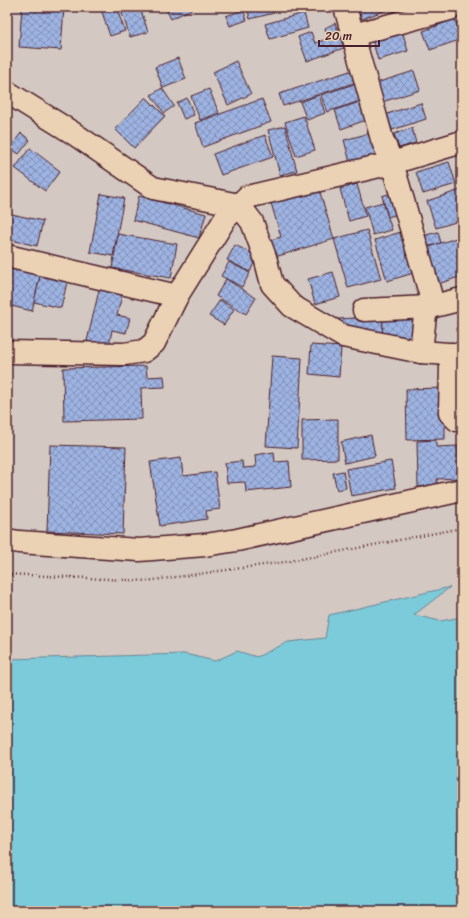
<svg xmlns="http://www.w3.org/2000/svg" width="469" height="918" font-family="Sriracha,sans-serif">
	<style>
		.water { fill: #7ccbda; stroke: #688694 }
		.building { fill: url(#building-cross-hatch); stroke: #4a1f2b }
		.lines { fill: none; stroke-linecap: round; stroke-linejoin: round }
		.minor-casing { stroke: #4a1f2b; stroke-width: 25 }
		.path { stroke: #4a1f2b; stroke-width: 2.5; stroke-dasharray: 1 3; stroke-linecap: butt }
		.minor { stroke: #ecd2b4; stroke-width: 22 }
	</style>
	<defs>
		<pattern id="building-cross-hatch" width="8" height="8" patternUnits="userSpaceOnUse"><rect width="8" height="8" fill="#9db3e1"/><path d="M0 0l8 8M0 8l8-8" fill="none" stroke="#8291b7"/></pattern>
	</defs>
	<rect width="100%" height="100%" fill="#d4c9c2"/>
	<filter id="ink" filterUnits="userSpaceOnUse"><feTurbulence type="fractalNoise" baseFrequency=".025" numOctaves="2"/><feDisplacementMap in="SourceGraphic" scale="8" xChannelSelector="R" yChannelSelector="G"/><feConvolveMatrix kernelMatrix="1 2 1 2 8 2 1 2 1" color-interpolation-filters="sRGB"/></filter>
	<g filter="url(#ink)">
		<path class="water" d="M450,587l-36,28 26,6 22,-4v294h-455v-252l178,-5 30,7 22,-10 20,6 31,-15 37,-4 4,-23z"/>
		<g class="building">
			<path d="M22,7h42l-3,43 -42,-3z"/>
			<path d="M106,7h10l9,24 -15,5 -9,-27z"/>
			<path d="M120,7h20l8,25 -18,5z"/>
			<path d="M165,7h31l-25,12z"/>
			<path d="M247,7h25l2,6 -24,6z"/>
			<path d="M300,7h23l-22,6z"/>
			<path d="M358,7h26l2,3 -24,9z"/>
			<path d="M392,7h35l-30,13z"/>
			<path d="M243,10l4,10 -17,6 -4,-10z"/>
			<path d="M304,13l4,15 -38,11 -5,-15z"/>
			<path d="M455,19l7,20 -32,11 -7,-19z"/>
			<path d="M335,23l9,25 -37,13 -9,-24 13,-5 4,11 13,-4 -3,-11z"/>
			<path d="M402,30l6,21 -30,9 -6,-21z"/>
			<path d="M178,58l8,21 -23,9 -8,-21z"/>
			<path d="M236,61l15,33 -23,11 -15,-33z"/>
			<path d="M353,70l4,12 -74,24 -4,-12z"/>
			<path d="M414,71l6,19 -38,12 -6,-19z"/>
			<path d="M357,83l6,17 -36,12 -6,-17z"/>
			<path d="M162,88l12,18 -10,7 -13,-18z"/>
			<path d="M209,89l10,24 -19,7 -9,-24z"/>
			<path d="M319,95l6,18 -18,7 -7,-18z"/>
			<path d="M146,97l19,19 -31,32 -19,-19z"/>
			<path d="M187,98l7,17 -10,4 -7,-16z"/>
			<path d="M262,99l9,23 -68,25 -8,-24z"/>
			<path d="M363,101l6,18 -28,10 -6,-19z"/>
			<path d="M421,103l5,16 -34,11 -5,-16z"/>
			<path d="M304,116l11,34 -19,6 -11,-34z"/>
			<path d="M285,126l12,45 -17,4 -12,-45z"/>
			<path d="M412,128l4,15 -17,5 -5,-14z"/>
			<path d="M374,132l7,26 -30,8 -7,-26z"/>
			<path d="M21,133l9,7 -11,14 -9,-6z"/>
			<path d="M265,135l8,22 -52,18 -8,-21z"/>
			<path d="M30,148l30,23 -15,20 -30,-23z"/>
			<path d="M449,162l7,22 -33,10 -7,-22z"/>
			<path d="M357,184l9,32 -17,5 -9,-32z"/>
			<path d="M319,189l15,50 -59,18 -5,-17 11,-3 -10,-34z"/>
			<path d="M460,190l2,7v23l-26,8 -9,-27z"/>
			<path d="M394,192l7,21 -13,4 -6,-21z"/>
			<path d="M101,194l23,4 -11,58 -23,-4z"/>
			<path d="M139,196l67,18 -7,24 -66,-18z"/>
			<path d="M383,202l9,28 -19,5 -8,-28z"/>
			<path d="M7,213l36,8 -6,25 -30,-7z"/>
			<path d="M367,230l14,49 -33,9 -14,-49z"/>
			<path d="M404,231l13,41 -30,9 -12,-41z"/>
			<path d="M438,232l3,11 -15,4 -4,-11z"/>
			<path d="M118,234l59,10 -6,34 -59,-10z"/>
			<path d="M462,236v40l-24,8 -12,-36z"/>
			<path d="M235,245l22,11 -7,16 -23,-12z"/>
			<path d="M229,262l21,11 -8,14 -21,-11z"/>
			<path d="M7,264l34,8 -9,39 -25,-6z"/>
			<path d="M41,272l27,6 -7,30 -27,-6z"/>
			<path d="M333,272l7,25 -25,7 -7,-25z"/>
			<path d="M226,279l30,19 -10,16 -30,-18z"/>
			<path d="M100,286l23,6 -6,23 13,3 -4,15 -14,-3 -3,16 -22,-5z"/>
			<path d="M220,300l14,9 -10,16 -15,-9z"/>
			<path d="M383,316l34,1v26l-35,-1z"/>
			<path d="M383,316l-1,26 -58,-22z"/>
			<path d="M311,345l30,2 -2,30 -30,-3z"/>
			<path d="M272,356l30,2 -5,90 -31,-2z"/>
			<path d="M146,366l1,11 17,-1 1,11 -24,1 1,31 -78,2 -1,-53z"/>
			<path d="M445,388v51l-38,1 -1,-51z"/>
			<path d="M338,419v40l-36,1v-40z"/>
			<path d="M371,435l4,21 -30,7 -4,-21z"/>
			<path d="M436,440v7l22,-1 1,32 -22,1v7l-19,1 -1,-46z"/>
			<path d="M50,445l76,2 -3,87 -76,-3z"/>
			<path d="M274,452l1,10 14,-1 2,26 -45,5 -1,-10 -18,1 -2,-20 17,-2 1,7 13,-1 -1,-12z"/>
			<path d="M181,458l2,18 32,-4 5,37 -14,2 1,8 -47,7 -10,-64z"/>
			<path d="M391,461l5,27 -45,8 -5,-27z"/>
			<path d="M343,471l3,17 -9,2 -4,-17z"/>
		</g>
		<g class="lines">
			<g class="minor-casing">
				<g id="minor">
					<path d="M345,7l37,132 10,24 38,130v14l-5,8 -4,37"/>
					<path d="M353,35l97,-26"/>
					<path d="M7,92l66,41 80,55 86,17 13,17 13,35 7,27 20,22 51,30 78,16 41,3"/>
					<path d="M7,256l170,40"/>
					<path d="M364,310l66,-3 32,-8"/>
					<path d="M7,352l117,2 20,-3 10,-8 23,-47 48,-77 22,-22 145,-34 70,-21"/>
					<path d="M452,354l-1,11 -1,48 7,7 5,1"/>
					<path d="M7,540l12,2 120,8 66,-5 32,-5 225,-50"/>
				</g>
			</g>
			<path class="path" d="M7,574l140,7 138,-19 177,-34"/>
			<use href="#minor" class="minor"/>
		</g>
	</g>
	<rect width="469" height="918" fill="none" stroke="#ecd2b4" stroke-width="24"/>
	<rect x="12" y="12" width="445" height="894" fill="none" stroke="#4a1f2b" stroke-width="1.5" filter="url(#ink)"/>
	<path d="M319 40v6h60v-6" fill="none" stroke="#4a1f2b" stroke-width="2"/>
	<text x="325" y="40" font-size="12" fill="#4a1f2b" stroke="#ecd2b4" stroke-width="3" paint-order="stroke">20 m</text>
</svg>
